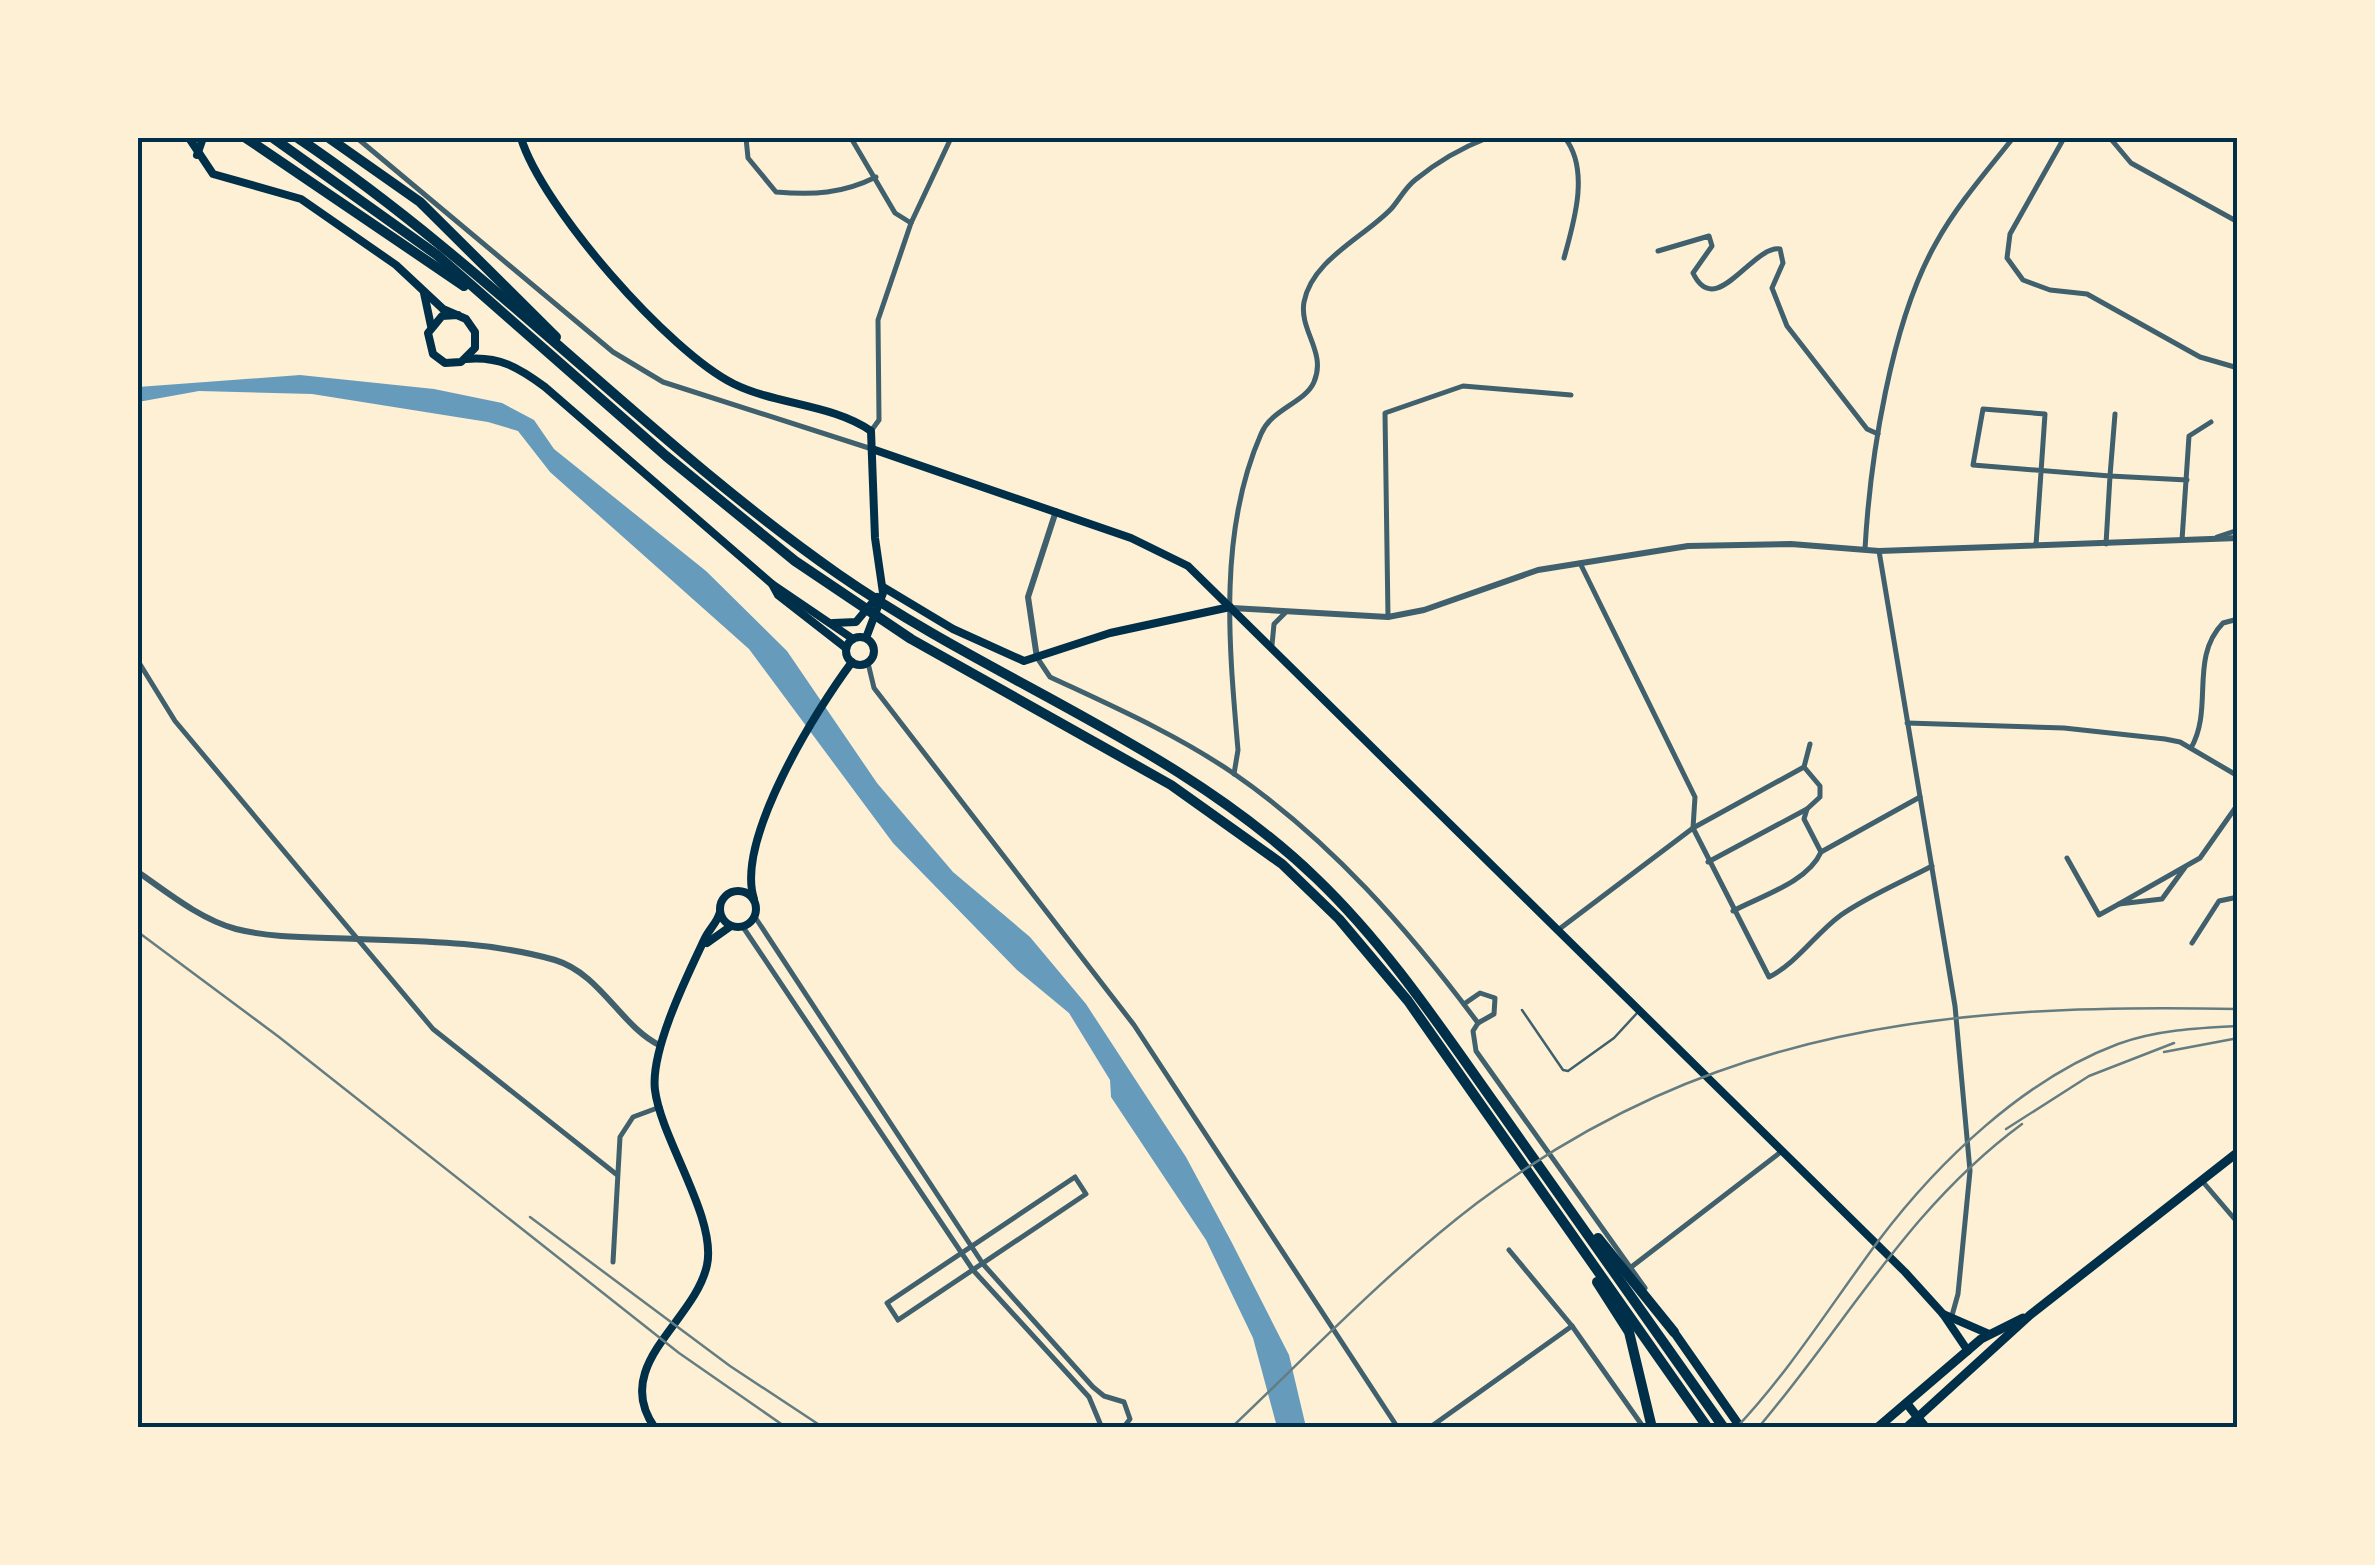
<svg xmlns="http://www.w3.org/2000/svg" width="2375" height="1565" font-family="Poppins,sans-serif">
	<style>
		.water { fill: #669bbc }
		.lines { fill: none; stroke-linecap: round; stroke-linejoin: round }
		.service { stroke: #3f606c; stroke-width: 2.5 }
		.minor { stroke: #3f606c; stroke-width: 5 }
		.tertiary { stroke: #3f606c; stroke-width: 6 }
		.secondary { stroke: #003049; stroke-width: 8 }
		.primary { stroke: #003049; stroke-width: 9 }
		.motorway { stroke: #003049; stroke-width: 10 }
		.rail { stroke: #657d81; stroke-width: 2.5 }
		.neatline { fill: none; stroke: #003049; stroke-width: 4 }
	</style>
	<rect width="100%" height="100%" fill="#fdf0d5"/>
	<path class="water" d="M300,375l134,14 68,14 32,17 20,29 152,122 81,80 90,132 76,89 77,65 56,67 100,153 45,84 58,114 17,72h-29l-24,-89 -47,-98 -95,-143 -1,-17 -41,-67 -52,-43 -124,-127 -144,-194 -199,-177 -32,-41 -30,-9 -176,-28 -113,-3 -61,11v-15z"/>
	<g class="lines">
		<path class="service" d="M1522,1010l41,60 5,1 46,-33 24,-26"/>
		<g class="minor">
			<path d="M357,138l256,214 50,30 209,67"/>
			<path d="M746,138l2,20 28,34c37,3 66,2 100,-15"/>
			<path d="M851,138l44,75 16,10"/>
			<path d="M2064,138l-54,96 -3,24 16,22 27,10 37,4 113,63 38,11"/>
			<path d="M2110,138l21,25 107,59"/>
			<path d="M1658,251l51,-15 3,10 -19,27c23,48 59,-28 87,-24l3,14 -11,25 15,38 80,103 11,5"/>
			<path d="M1564,258c10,-36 26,-88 1,-120"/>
			<path d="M2115,414l-5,62 77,4"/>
			<path d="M871,431l8,-11 -1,-100 33,-97 40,-85"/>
			<path d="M2217,537l21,-7"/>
			<path d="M2182,540l7,-104 22,-14"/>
			<path d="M2036,545l9,-131 -62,-5 -10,56 137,11 -4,68"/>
			<path d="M1865,549c5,-90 26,-227 71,-306 21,-38 50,-71 77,-105"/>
			<path d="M1879,551l76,455 15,165 -12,123 -7,25"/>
			<path d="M1388,617l-3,-204 78,-27 108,9"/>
			<path d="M1272,645l2,-21 12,-12"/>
			<path d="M1038,659l12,18c62,29 126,57 183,96 97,67 175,156 245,250"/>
			<path d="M138,661l37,60 258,308 183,145"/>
			<path d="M868,663l6,25 260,337 264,403"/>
			<path d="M1907,723l157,5 101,11 15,3 58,34"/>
			<path d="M1810,744l-6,23 -111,61 76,149c28,-14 46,-43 72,-62 27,-19 61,-33 91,-49"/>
			<path d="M2191,748c23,-40 -2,-90 32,-125l15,-4"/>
			<path d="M1804,767l16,19v11l-13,12 -3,10 17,33"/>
			<path d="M1234,774l4,-24c-9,-104 -20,-218 23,-316 10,-25 44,-31 53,-52 13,-30 -15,-51 -10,-80 8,-42 59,-64 87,-93 8,-9 14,-21 24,-29 22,-18 46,-32 72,-42"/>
			<path d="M2067,858l32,57 20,-11"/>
			<path d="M1708,862l99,-53"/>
			<path d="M2186,866l-24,33 -43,5 81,-46 38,-54"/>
			<path d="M1733,911c28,-15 75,-29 88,-59l99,-55"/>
			<path d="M755,917l228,347 110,123 11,9 20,6 6,17 -7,9"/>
			<path d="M743,927l230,343 116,127 13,31"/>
			<path d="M1558,930l135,-102 2,-31 -115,-234"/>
			<path d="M2192,943l27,-42 19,-4"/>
			<path d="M1464,1004l16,-11 15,5 -1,16 -16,9"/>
			<path d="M1478,1023l-5,8 3,20 169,237"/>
			<path d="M1075,1177l11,17 -188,126 -11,-17z"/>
			<path d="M2203,1182l35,41"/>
			<path d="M1509,1250l63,76 72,102"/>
			<path d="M613,1262l7,-125 13,-20 27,-10"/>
			<path d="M1630,1268l152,-117"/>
			<path d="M1429,1428l143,-102"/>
		</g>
		<g class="tertiary">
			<path d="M1232,608l156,9 36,-7 114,-40 150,-24 103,-2 88,7 359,-13"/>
			<path d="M1037,658l-9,-61 28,-86"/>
			<path d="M138,872c30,21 62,47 98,57 40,10 81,8 122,10 64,2 135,3 197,21 46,14 66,67 106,86"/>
		</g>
		<g class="secondary">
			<path d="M189,138l24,36 88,25 95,66 47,44 23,10 9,13v16l-14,14 -16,1 -12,-9 -5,-21 14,-17 16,-1"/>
			<path d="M521,138c21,69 148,214 213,246 43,21 98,20 137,47l4,107 8,55 -17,45"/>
			<path d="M197,155l6,-17"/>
			<path d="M424,293l7,33"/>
			<path d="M466,359c33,-3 52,8 79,28l227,197 6,11 68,53"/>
			<path d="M875,450l256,88 57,28 717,706 38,42 25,37"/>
			<path d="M772,584l81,55"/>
			<path d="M883,587l70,42 71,32 86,-28 120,-26"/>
			<path d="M833,623l23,-1 21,-25"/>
			<circle cx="860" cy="651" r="14"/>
			<circle cx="738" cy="909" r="18"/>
			<path d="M754,899c-19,-59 62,-189 98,-237"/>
			<path d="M707,943l24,-17"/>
			<path d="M1943,1314l46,20"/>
			<path d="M655,1428c-45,-63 40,-106 52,-163 10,-47 -46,-126 -52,-175 -5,-40 33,-116 50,-152 5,-10 12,-15 15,-26"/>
		</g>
		<g class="primary">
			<path d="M1674,1332l67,96"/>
			<path d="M1908,1405l18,23"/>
			<path d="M1877,1428l104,-89 42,-21"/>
			<path d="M1906,1428l124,-113 208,-163"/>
		</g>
		<g class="motorway">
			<path d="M246,138l218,148"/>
			<path d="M273,138l164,117 229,201 129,105 116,78 260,146 111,79 57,55 69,82 300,427"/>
			<path d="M298,138c193,130 350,303 540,436 155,108 340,171 478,304 71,68 125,150 182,230 75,106 150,213 226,320"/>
			<path d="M329,138l91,64 136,135"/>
			<path d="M1598,1238l76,94"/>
			<path d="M1597,1282l32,50 23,96"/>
		</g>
		<g class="rail">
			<path d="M138,932l141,105 400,316 108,75"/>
			<path d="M2164,1052l69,-13"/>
			<path d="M2006,1129l83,-53 85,-33"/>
			<path d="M530,1217l200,149 94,62"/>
			<path d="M1231,1428c80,-76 158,-158 246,-225 237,-178 474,-200 761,-194"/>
			<path d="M1736,1428c54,-57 96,-125 143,-188 59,-78 145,-161 239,-196 38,-14 79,-16 120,-18"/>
			<path d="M1758,1428c90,-106 150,-220 264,-304"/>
		</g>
	</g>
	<rect width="2375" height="1565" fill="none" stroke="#fdf0d5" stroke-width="280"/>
	<rect x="140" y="140" width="2095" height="1285" class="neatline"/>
</svg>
